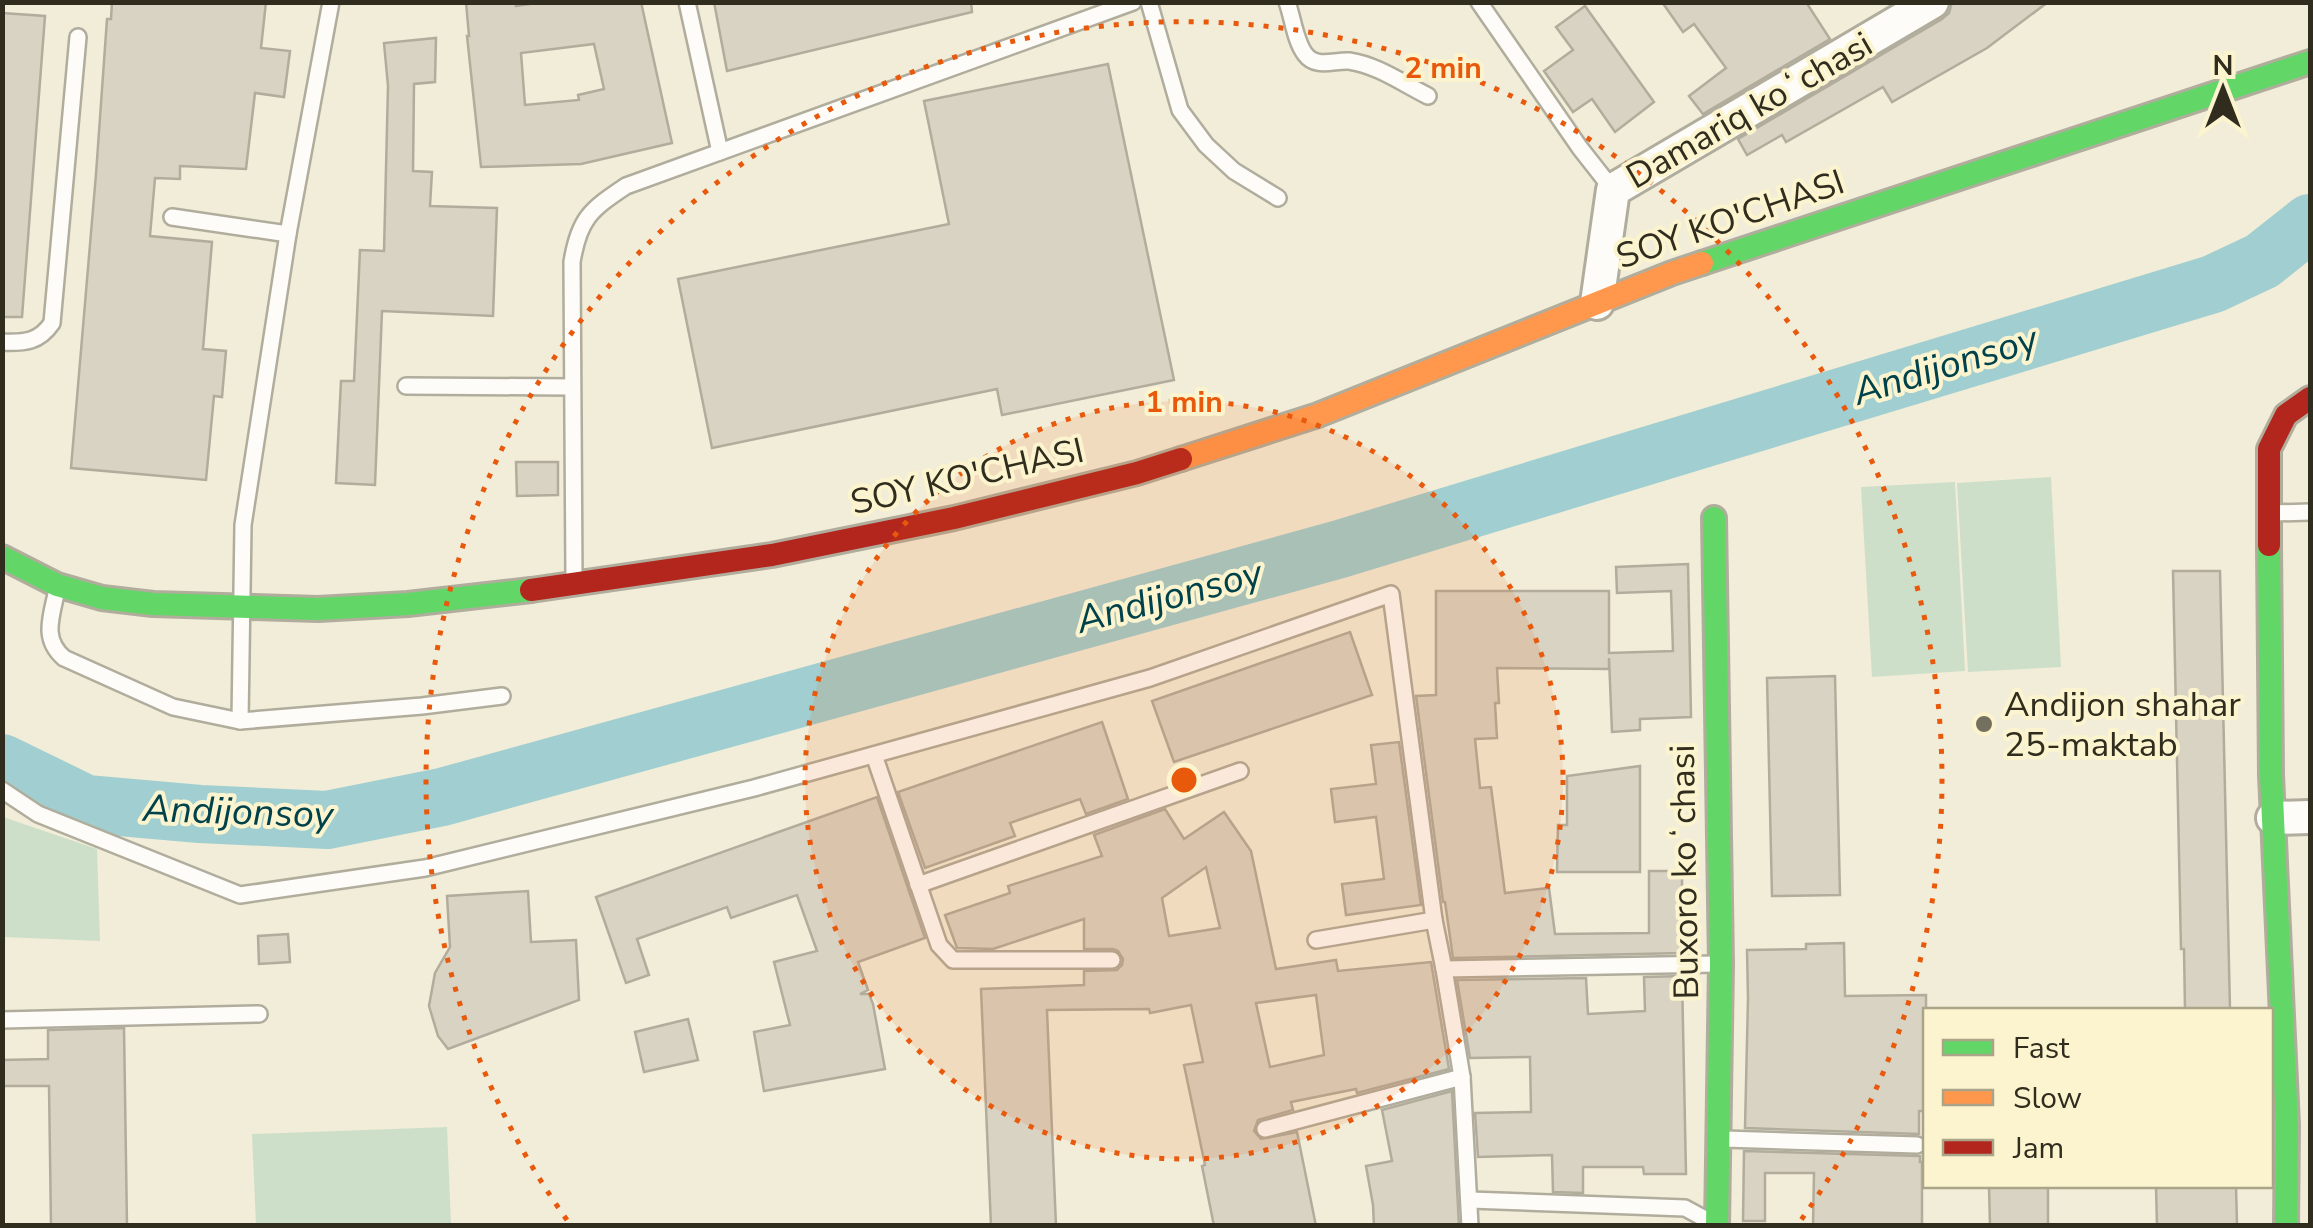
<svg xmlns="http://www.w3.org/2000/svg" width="2313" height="1228" font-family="'Nunito Sans',sans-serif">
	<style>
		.green { fill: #cedfc9 }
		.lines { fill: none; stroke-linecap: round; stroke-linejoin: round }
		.river { stroke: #a1ced0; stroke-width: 58 }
		.building { fill: #d9d3c3; stroke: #b2ac9d; stroke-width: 2.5; fill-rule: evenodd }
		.lane-casing { stroke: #b1ad9d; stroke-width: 20 }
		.street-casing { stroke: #b1ad9d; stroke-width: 38 }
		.fast-casing { stroke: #b1ad9d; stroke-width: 28 }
		.slow-casing { stroke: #b1ad9d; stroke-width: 28 }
		.jam-casing { stroke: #b1ad9d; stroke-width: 28 }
		.lane { stroke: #fdfcf9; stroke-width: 15 }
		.street { stroke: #fdfcf9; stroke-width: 32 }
		.fast { stroke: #63d668; stroke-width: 22 }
		.slow { stroke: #ff974d; stroke-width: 22 }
		.jam { stroke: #b3261e; stroke-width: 22 }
		.ring { fill: none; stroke: #e8590c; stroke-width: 5; stroke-dasharray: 5 10 }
		.poi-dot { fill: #747060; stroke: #fcf4ce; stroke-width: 4 }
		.labels { text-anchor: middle; stroke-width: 8; stroke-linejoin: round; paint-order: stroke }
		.street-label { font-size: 35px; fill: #302d1f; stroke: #fcf4ce }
		.poi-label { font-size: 35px; fill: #302d1f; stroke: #fcf4ce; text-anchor: start }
		.water-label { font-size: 38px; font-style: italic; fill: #00424b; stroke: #fcf4ce }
		.centre { fill: #e8590c; stroke: #fcf4ce; stroke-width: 5 }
		.ring-label { font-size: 30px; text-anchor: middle; font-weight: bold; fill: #e8590c; stroke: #fcf4ce; stroke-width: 8; stroke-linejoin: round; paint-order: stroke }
	</style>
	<rect width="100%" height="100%" fill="#f2edd8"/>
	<g class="green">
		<path d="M2051,477l10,190 -93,5 -11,-189z"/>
		<path d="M1955,482l10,189 -93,6 -11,-190z"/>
		<path d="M3,817l94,32 3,92 -97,-4z"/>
		<path d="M447,1127l4,97 -195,1 -4,-91z"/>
	</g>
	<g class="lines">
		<path class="river" d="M2,763l84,41 114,10 127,6 115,-23 898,-248 873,-265 49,-23 48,-38"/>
	</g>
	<g class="building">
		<path d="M112,2h154l-5,46 29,3 -6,46 -29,-4 -9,76 -66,-3v13l-25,-1 -5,58 62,6 -9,107 23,2 -4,46 -8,-1 -8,84 -135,-12 25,-294 11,-155h4z"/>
		<path d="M466,2h50v4l26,-4h99l31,141 -91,21 -100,3 -14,-131h2zM594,44l10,45 -26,6 1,5 -54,5 -4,-52z"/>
		<path d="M714,2h257l1,10 -245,59z"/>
		<path d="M1662,2h144l24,37 -127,75 -14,-18 37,-28 -32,-44 -11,8z"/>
		<path d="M1952,2h96l-61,46 -95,54 -9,-15 -97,55 -4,-7 -35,20 -9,-16 204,-120 7,-6z"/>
		<path d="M1585,6l69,96 -39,30 -23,-33 -19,13 -29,-41 29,-21 -17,-23z"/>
		<path d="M2,13l43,3 -23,301h-20z"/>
		<path d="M436,38l-1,44 -21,2 -1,87 19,1 -2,34 67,2 -4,108 -111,-5 -7,174 -39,-2 5,-102h13l6,-131 24,1 4,-165 -4,-43z"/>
		<path d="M1108,64l66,316 -172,35 -5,-26 -285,59 -34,-169 271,-55 -25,-123z"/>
		<path d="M516,462h42v33l-41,1z"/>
		<path d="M1688,564l3,153 -51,2v11l-28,2 -3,-74v11l-112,-1 2,35h-4l2,35 -22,1 5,49 11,-1 14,106 44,-5 6,46 94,-1v-62h33v82l-229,5 -8,-56h-2l-27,-206 20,-1v-104h173v62l64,-2 -2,-60 -54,2 -1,-26z"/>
		<path d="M2173,571h47l10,438 -45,1 -1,-61h-3z"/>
		<path d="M1350,632l22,63 -198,67 -22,-61z"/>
		<path d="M1835,676l5,219 -68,1 -5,-218z"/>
		<path d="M1102,722l26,77 -42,15 -6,-15 -70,24 5,13 -90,32 -27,-76z"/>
		<path d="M1399,742l22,163 -75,10 -4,-31 42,-5 -8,-62 -41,5 -4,-33 45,-5 -5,-39z"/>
		<path d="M1640,766v106h-83l1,-47h9v-49z"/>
		<path d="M877,797l48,141 -67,24 10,28 -8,4h9l4,10 12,65 -121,22 -10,-59 36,-7 -16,-63 43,-11 -20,-56 -66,23 -4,-11 -90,32 12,36 -23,8 -30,-86z"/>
		<path d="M1165,809l19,30 40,-27 27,39 25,118 60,-9 2,11 93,-9 18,107 -92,24 -1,-4 -65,13 2,8 -35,10 -4,11 7,8 36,-7 19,94h-102l-12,-60 3,-1 -21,-100 19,-3 -12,-57 -41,8 -1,-4 -102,1 9,216h-65l-10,-237 103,-4v-14l33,-1 5,-5 1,-6 -5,-8 -5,-2h-29v-30l-91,30 -36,-1 -12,-33 65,-22 -2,-7 94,-30 -8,-21zM1206,867l14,61 -51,8 -7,-38zM1316,995l8,60 -54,12 -14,-64z"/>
		<path d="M528,891l3,51 45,-2 3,60 -131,49 -10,-13 -9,-30 6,-33 15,-26 -3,-51z"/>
		<path d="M288,934l2,28 -31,2 -1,-28z"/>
		<path d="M1844,943l1,53 81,-1v116h-7v23l-174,-6 3,-130 -1,-48 59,-1v-5z"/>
		<path d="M1682,976l4,198h-42l-1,-7h-60v26l-30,-1 -1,-37 -74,2 -3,-44 56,-1 -1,-55 -60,1 -13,-78 129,-2 2,36 57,-3 -1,-34z"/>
		<path d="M688,1019l10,41 -54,12 -9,-40z"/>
		<path d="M124,1028l3,198h-76l-2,-140h-47v-26l46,-1v-29z"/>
		<path d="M1452,1091l7,135h-85l-1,-21 -7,-39 26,-5 -10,-51z"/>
		<path d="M1744,1151l176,5v6h2v64h-109l1,-53h-49v48h-22z"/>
		<path d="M1989,1186h59v40h-58z"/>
		<path d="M2156,1186h80l1,38 -80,2z"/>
	</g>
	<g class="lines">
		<g class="lane-casing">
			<g id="lane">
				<path d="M687,2l33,150"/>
				<path d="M1149,2l31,108 26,35 28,26 44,27"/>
				<path d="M1287,2c6,16 8,39 18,52 11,15 29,6 44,7 28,4 53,22 79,35"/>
				<path d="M1479,2l101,146 33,42"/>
				<path d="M172,217l116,17"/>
				<path d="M2,342c23,1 37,0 50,-19l26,-286"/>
				<path d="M406,386l166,1"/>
				<path d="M2272,513l38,-1"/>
				<path d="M574,580l-2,-318c7,-43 18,-52 54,-76l507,-184"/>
				<path d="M57,589c-5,27 -16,49 7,69l109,49 67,14 182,-15 80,-10"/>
				<path d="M240,721l3,-196 45,-291 43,-232"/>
				<path d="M874,755l65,190 14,15h159"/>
				<path d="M2,790l36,24 202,81 185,-27 329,-80 396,-110 241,-84 43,326 10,49 273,-5"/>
				<path d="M918,885l322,-114"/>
				<path d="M1316,940l118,-20"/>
				<path d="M1444,969l18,108 8,149"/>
				<path d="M2,1020l257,-6"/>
				<path d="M1265,1129l197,-52"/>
				<path d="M1724,1139l193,6"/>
				<path d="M1470,1200l215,8 24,13"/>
			</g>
		</g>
		<g class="street-casing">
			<g id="street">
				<path d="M1597,303l16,-113 319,-188"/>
				<path d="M2273,818l37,-1"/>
			</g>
		</g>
		<g class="fast-casing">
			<g id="fast">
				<path d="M1702,263l608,-201"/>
				<path d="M1714,518l7,446 -4,262"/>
				<path d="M2269,545l2,230 16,350 -1,101"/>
				<path d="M2,557l55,28 45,13 51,6 165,5 90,-5 123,-14"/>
			</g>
		</g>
		<g class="slow-casing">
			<path id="slow" d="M1181,459l137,-44 354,-142 30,-10"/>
		</g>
		<g class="jam-casing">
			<g id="jam">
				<path d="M2269,545v-96l17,-34 24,-17"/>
				<path d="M531,590l241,-35 182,-37 183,-45 44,-14"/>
			</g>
		</g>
		<use href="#lane" class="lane"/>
		<use href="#street" class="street"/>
		<use href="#fast" class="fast"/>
		<use href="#slow" class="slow"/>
		<use href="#jam" class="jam"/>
	</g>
	<circle cx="1184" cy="780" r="379" fill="#e8590c" fill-opacity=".12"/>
	<g class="ring">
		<circle cx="1184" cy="780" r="379"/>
		<path d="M567 1220A758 758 0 1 1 1801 1220"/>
	</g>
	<circle class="poi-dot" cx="1984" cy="724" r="10"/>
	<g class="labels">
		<g class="street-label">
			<text transform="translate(1749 110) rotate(-30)" y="12">Damariq koʻchasi</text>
			<text transform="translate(1730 219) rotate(-19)" y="12">SOY KO'CHASI</text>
			<text transform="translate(967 476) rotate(-13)" y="12">SOY KO'CHASI</text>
			<text transform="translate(1684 872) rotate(-91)" y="12">Buxoro koʻchasi</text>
		</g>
		<g class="poi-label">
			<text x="2004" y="716">Andijon shahar<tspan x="2004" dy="40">25-maktab</tspan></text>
		</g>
		<g class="water-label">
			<text transform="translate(1945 365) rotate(-17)" y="13">Andijonsoy</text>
			<text transform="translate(1169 596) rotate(-15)" y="13">Andijonsoy</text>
			<text transform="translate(238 811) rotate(2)" y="13">Andijonsoy</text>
		</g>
	</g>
	<circle cx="1184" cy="780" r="15" class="centre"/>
	<g class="ring-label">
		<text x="1443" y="78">2 min</text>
		<text x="1184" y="412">1 min</text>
	</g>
	<rect width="2313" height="1228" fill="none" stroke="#302d1f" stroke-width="10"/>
	<rect x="1923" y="1008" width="350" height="180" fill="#fcf4ce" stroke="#aaa488" stroke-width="2.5"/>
	<rect x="1943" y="1040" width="50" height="15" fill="#63d668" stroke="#aaa488" stroke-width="2.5"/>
	<text x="2013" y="1058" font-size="30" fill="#302d1f">Fast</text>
	<rect x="1943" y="1090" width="50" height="15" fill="#ff974d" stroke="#aaa488" stroke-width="2.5"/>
	<text x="2013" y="1108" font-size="30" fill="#302d1f">Slow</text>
	<rect x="1943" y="1140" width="50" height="15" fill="#b3261e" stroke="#aaa488" stroke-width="2.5"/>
	<text x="2013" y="1158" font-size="30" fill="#302d1f">Jam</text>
	<g transform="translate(2223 90)" stroke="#fcf4ce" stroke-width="8" paint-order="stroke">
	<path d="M0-8L18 38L0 25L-18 38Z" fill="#302d1f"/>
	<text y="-15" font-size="28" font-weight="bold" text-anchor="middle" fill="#302d1f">N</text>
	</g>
</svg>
